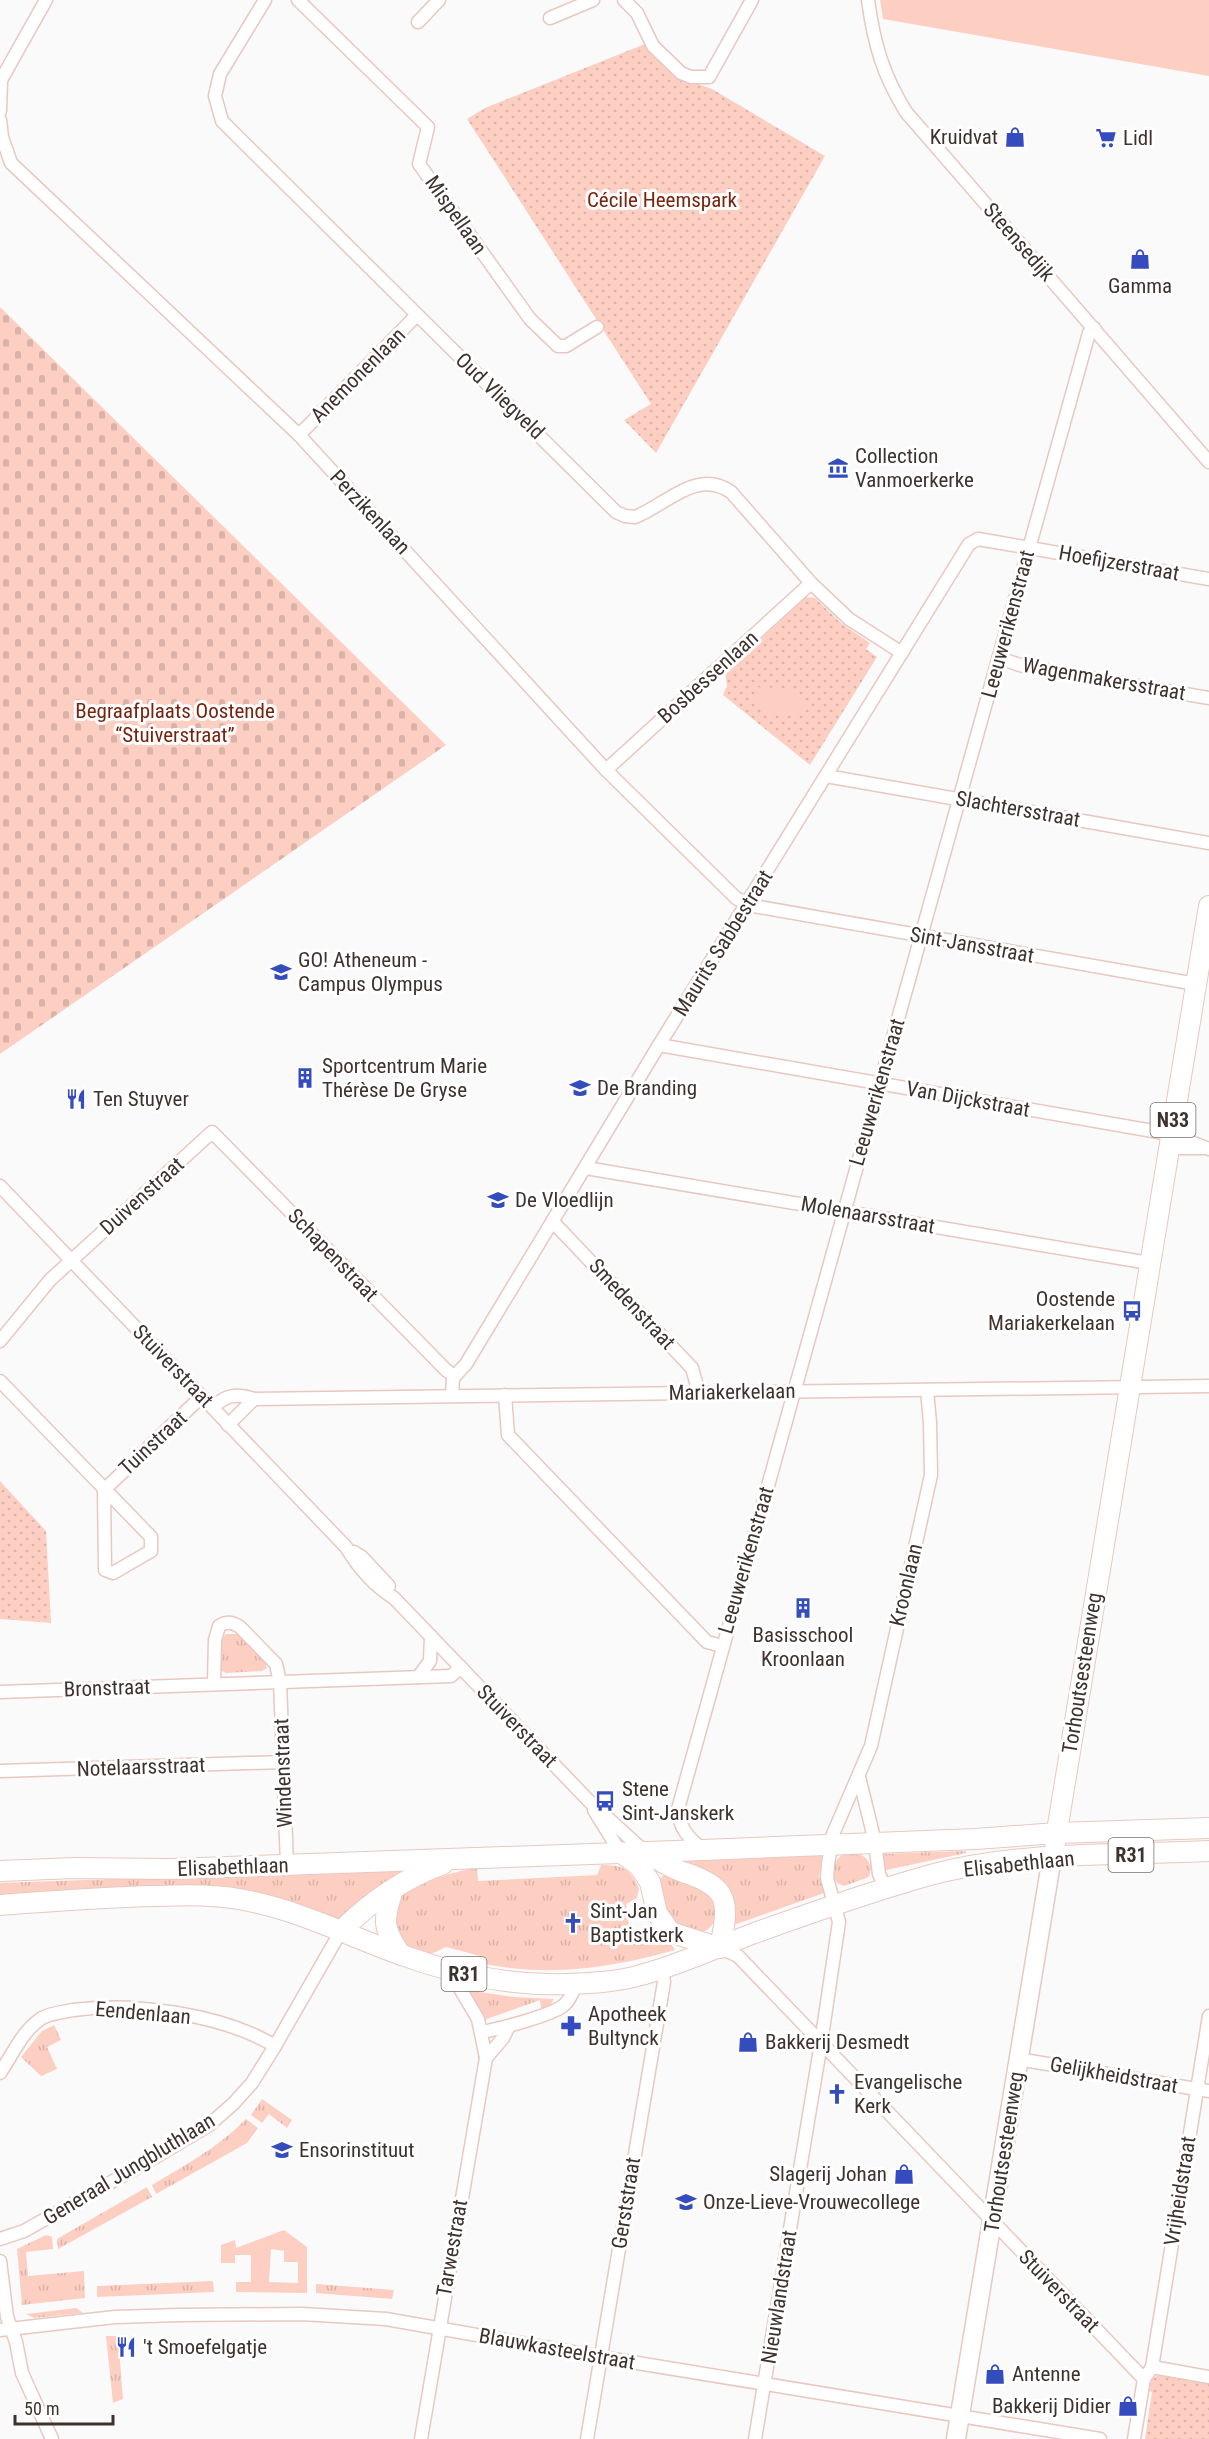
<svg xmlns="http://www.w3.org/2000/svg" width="1209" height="2439" font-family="'Roboto Condensed',sans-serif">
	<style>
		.grass { fill: url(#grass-tufts) }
		.cemetery { fill: url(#cemetery-stones) }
		.park { fill: url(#park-dots) }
		.garden { fill: #fdcfc3; fill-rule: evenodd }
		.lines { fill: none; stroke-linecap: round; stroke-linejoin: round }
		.street-casing { stroke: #e8c8c0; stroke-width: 15 }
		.secondary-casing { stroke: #e8c8c0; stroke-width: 21 }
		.primary-casing { stroke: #e8c8c0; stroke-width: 22 }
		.street { stroke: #fff; stroke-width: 12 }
		.secondary { stroke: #fff; stroke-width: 18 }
		.primary { stroke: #fff; stroke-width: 20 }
		.labels { text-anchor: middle; stroke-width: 6; stroke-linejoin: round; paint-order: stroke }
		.shield { fill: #fff; stroke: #78706d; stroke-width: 1.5 }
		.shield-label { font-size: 20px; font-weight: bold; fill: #3e322f }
		.poi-label { font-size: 21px; fill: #3e322f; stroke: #fff; text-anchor: start }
		.park-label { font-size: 21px; fill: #79230d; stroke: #fff }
		.street-label { font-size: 21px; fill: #3e322f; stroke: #fff }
	</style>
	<defs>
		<pattern id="grass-tufts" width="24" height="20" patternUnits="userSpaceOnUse" patternTransform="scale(1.5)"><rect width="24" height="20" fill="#fdcfc3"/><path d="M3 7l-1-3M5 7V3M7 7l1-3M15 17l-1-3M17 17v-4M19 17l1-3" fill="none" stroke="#dab2a8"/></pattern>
		<pattern id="cemetery-stones" width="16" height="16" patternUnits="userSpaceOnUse" patternTransform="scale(1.5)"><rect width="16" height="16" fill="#fdcfc3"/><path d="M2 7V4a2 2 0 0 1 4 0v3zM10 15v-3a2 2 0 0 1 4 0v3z" fill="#dab2a8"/></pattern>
		<pattern id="park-dots" width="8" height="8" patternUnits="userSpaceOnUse" patternTransform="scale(1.5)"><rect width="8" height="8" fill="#fdcfc3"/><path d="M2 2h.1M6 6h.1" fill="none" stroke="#dab2a8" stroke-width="1.8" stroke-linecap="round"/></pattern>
	</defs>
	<rect width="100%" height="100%" fill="#fafafa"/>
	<g class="grass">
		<path d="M226,1634h12l27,28 2,6 -5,3 -36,2 -6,-3c-1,-11 -3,-28 6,-36z"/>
		<path d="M965,1851l1,2 -80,17 -5,-16z"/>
		<path d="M845,1853c13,0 21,0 26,15l-2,9 -25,9 -7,-3c-7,-11 -4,-23 8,-30z"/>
		<path d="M822,1854l-3,22 5,17 -90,32 -18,-49 -34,-15 1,-2z"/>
		<path d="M601,1865c22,0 28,3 38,23l-2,10 -11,6 3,22 8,6 -1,12 30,-1 5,1 4,6c-63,18 -126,27 -190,14l-1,-7 -38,-10 -15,7 -22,-7 -14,-11c0,-8 -4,-21 -2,-29 7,-23 64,-35 84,-40l1,14 119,-6z"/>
		<path d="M401,1869l1,3 -25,16 -36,32c-107,-44 -228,-30 -341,-25v-12z"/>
		<path d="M666,1874l33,10 18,19c-1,6 0,14 -3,19 -11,20 -36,8 -47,-6 -4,-6 -5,-16 -6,-23 -3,-9 -4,-14 5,-19z"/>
		<path d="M466,1990l48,7 40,2 -4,7 -9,3 -1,-9 -56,20z"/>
		<path d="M54,2025l7,15 -14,7 10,22 -16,7 -20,-19 21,-26z"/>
		<path d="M262,2099l30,21 -5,8 -18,-14 -7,9 -11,-8z"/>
		<path d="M246,2119l12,9 -11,15 -91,51 -4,-9c33,-20 67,-38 94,-66z"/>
		<path d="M147,2187l5,10 -94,52 -1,-10z"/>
		<path d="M46,2235l6,2 1,12 -27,3 2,24 56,-5 1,27 -63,7 -5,-56z"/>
		<path d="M213,2281l1,11 -117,5v-11z"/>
		<path d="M316,2284l78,6 -2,9 -76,-6z"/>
		<path d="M76,2308l7,5 -49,5 -8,-4z"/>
		<path d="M106,2336h12l5,63 -10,4z"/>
	</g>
	<path class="cemetery" d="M0,307l446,438 -446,309z"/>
	<g class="park">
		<path d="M645,44l29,32 12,7 12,1 14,5 113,67 -169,297 -32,-33 27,-16 -184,-285 18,-11z"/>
		<path d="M806,597l9,1 26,25 29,20 -4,6 11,8 -67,108 -87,-70 4,-9 -2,-14z"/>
		<path d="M0,1481l46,50 5,92 -51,-4z"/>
		<path d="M1161,2375l48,8v56h-64l7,-47 -3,-1c1,-8 3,-15 12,-16z"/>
	</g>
	<g class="garden">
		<path d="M880,0h329v76l-326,-57z"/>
		<path d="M754,687c21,1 44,-1 52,22 -23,9 -53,15 -52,-22z"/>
		<path d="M284,2230l23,17v46l-71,-1v-10h15v-27h-16v8h-14v-18l14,-5 1,8zM271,2249l13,2v11h14v21l-29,-1z"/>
	</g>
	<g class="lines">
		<g class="street-casing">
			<g id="street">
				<path d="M265,0l-45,74 -5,22 7,25 394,391 9,4 10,1c31,-12 62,-49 96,-25l80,91 38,36 53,34"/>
				<path d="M298,0l130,127 -9,37 111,155 28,27h8l31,-19"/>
				<path d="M624,0l13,13 16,33 28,27 10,4h18l43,-77"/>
				<path d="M868,0c6,44 15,75 38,112l303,350"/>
				<path d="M550,18l43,-18"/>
				<path d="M418,22l21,-22"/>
				<path d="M0,111l1,-31 45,-80"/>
				<path d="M0,120l2,17 9,26 288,272 307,335 130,128 12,7 448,79"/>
				<path d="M299,435l118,-120"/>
				<path d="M999,658l24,8 186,32"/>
				<path d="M606,770l205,-187"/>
				<path d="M826,776l383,67"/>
				<path d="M659,1045l511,89 39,15"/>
				<path d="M1168,1148h35"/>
				<path d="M586,1168l563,95"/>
				<path d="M0,1186l346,361c12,20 28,39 48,51l195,203 56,51"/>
				<path d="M553,1222l139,146 7,25"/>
				<path d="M0,1341l50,-61 162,-148 235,239 8,5"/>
				<path d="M0,1381l151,156v14l-38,22 -8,-3 -1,-80"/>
				<path d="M452,1395l1,-17 13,-14 193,-319 310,-501 9,-5 231,40"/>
				<path d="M505,1395l3,40 199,207 15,4"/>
				<path d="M213,1407c13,-12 23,-14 41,-8l955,-13"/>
				<path d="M228,1425l26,-26"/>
				<path d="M104,1490l98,-94"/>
				<path d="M354,1552l8,5 27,29"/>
				<path d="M418,1677l12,-16 1,-25"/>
				<path d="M214,1684l1,-44 4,-14c8,-5 13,-4 21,1l36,37 4,18 7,183"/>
				<path d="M0,1692l451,-16 10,-9"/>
				<path d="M0,1771l283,-9"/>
				<path d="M859,1777l16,65 4,32 7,15"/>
				<path d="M594,1810l26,42"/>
				<path d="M703,1850c-14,-12 -24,-21 -25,-41l411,-1476 5,-5"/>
				<path d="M720,1948l18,8 406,423"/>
				<path d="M482,2032c17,-3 71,-17 82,-27 7,-6 9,-14 12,-21"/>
				<path d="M486,2058l17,-20 6,-12"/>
				<path d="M1018,2059l191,32"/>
				<path d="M0,2073c13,-19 22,-42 42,-55 9,-5 21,-6 31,-8 60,-8 149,4 202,36"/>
				<path d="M0,2239l24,-8 123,-69 62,-37 24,-21 19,-21 23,-37 66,-115"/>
				<path d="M0,2261l7,56 9,25 6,31 30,66"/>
				<path d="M0,2330l115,-13 64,-2 123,-1 84,5 215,38 499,82"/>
				<path d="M1152,2367l57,10"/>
				<path d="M421,2439l65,-381 -8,-39 -19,-32 -2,-14"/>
				<path d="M587,2439l77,-457 -2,-14"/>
				<path d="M755,2439l66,-396 18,-121 -12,-44 1,-14 5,-30 38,-88 60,-271 -1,-52 -3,-33"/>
				<path d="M1134,2439l10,-60 8,-12 57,-351"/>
			</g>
		</g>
		<g class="secondary-casing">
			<path id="secondary" d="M956,2439l96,-582"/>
		</g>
		<g class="primary-casing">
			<g id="primary">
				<path d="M1055,1843l154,-937"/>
				<path d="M620,1852l19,14 11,16 7,31 13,19 50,16"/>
				<path d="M645,1852c12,7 25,16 38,20 48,16 46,30 37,76"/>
				<path d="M0,1871l75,-3 95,1 533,-19 272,-11 82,-6 152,-5"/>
				<path d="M393,1890c-10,31 -11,37 8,65"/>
				<path d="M0,1905c52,-4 104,-8 156,-9 31,-1 62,-2 93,5 54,11 102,36 153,54 52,19 108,31 165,29 24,-1 50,-2 74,-9 38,-10 74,-27 111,-41 58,-21 118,-42 178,-59 89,-24 187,-20 279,-24"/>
				<path d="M341,1931c29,-29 64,-53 102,-67"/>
			</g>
		</g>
		<use href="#street" class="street"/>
		<use href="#secondary" class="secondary"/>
		<use href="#primary" class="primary"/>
	</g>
	<defs>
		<g id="shop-bare" transform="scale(1.62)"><path d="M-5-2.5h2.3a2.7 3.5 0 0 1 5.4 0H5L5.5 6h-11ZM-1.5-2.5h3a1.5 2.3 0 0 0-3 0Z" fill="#354cbe" stroke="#fff" stroke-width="2.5" paint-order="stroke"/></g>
		<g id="supermarket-bare" transform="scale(1.62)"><path d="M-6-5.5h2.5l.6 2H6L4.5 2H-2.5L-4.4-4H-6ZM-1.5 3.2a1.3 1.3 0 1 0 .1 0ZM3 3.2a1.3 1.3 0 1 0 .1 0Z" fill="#354cbe" stroke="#fff" stroke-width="2.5" paint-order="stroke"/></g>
		<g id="museum-bare" transform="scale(1.62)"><path d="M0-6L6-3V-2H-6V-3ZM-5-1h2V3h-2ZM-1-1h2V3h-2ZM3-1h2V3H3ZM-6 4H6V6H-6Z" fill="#354cbe" stroke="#fff" stroke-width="2.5" paint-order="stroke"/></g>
		<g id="school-bare" transform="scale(1.62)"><path d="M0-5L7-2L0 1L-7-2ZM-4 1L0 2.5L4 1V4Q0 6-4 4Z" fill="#354cbe" stroke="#fff" stroke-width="2.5" paint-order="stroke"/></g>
		<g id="building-bare" transform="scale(1.62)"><path d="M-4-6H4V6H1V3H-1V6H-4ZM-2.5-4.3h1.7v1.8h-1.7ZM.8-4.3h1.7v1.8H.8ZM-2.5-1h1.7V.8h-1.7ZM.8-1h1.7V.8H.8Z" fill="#354cbe" stroke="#fff" stroke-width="2.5" paint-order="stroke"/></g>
		<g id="restaurant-bare" transform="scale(1.62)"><path d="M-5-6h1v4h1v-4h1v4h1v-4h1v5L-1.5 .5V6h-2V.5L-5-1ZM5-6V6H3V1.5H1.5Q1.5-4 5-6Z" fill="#354cbe" stroke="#fff" stroke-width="2.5" paint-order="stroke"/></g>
		<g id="bus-bare" transform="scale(1.62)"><path d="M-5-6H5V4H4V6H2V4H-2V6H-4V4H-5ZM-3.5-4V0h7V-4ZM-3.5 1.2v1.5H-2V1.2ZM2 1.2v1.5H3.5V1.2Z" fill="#354cbe" stroke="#fff" stroke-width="2.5" paint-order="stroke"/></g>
		<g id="church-bare" transform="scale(1.62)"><path d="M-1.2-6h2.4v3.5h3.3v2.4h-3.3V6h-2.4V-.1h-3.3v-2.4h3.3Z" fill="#354cbe" stroke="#fff" stroke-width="2.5" paint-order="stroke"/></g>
		<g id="pharmacy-bare" transform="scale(1.62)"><path d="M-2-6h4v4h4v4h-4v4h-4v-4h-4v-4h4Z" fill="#354cbe" stroke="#fff" stroke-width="2.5" paint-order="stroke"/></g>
	</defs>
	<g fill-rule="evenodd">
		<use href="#shop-bare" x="1015" y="137"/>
		<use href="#supermarket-bare" x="1106" y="138"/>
		<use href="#shop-bare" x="1140" y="259"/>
		<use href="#museum-bare" x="838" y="468"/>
		<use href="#school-bare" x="281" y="972"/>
		<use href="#building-bare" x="305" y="1078"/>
		<use href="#school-bare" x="580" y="1088"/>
		<use href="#restaurant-bare" x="76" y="1099"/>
		<use href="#school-bare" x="498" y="1200"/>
		<use href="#bus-bare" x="1132" y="1311"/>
		<use href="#building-bare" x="803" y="1608"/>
		<use href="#bus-bare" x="605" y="1801"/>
		<use href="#church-bare" x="573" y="1923"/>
		<use href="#pharmacy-bare" x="571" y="2026"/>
		<use href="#shop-bare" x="748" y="2042"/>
		<use href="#church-bare" x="837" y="2094"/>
		<use href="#school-bare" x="282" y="2150"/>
		<use href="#shop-bare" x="904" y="2174"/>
		<use href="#school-bare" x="686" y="2202"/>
		<use href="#restaurant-bare" x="126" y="2347"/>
		<use href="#shop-bare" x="995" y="2374"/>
		<use href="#shop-bare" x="1128" y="2406"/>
	</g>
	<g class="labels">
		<g class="shield">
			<rect x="1150.5" y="1103" width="45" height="34" rx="4.5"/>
			<rect x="1108.5" y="1838" width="45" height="34" rx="4.5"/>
			<rect x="441.5" y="1957" width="45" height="34" rx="4.5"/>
		</g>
		<g class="shield-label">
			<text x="1173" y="1127">N33</text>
			<text x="1131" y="1862">R31</text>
			<text x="464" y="1981">R31</text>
		</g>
		<g class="poi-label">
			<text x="998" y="144" text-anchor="end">Kruidvat</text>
			<text x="1123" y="145">Lidl</text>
			<text x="1140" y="293" text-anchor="middle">Gamma</text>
			<text x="855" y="463">Collection<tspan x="855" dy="24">Vanmoerkerke</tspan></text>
			<text x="298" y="967">GO! Atheneum -<tspan x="298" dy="24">Campus Olympus</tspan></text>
			<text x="322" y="1073">Sportcentrum Marie<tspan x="322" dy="24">Thérèse De Gryse</tspan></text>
			<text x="597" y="1095">De Branding</text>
			<text x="93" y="1106">Ten Stuyver</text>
			<text x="515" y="1207">De Vloedlijn</text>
			<text x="1115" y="1306" text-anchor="end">Oostende<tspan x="1115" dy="24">Mariakerkelaan</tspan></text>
			<text x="803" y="1642" text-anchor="middle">Basisschool<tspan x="803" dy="24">Kroonlaan</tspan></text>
			<text x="622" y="1796">Stene<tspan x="622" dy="24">Sint-Janskerk</tspan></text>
			<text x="590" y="1918">Sint-Jan<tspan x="590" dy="24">Baptistkerk</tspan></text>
			<text x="588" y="2021">Apotheek<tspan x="588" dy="24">Bultynck</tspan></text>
			<text x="765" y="2049">Bakkerij Desmedt</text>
			<text x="854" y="2089">Evangelische<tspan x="854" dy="24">Kerk</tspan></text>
			<text x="299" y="2157">Ensorinstituut</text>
			<text x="887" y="2181" text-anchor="end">Slagerij Johan</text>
			<text x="703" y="2209">Onze-Lieve-Vrouwecollege</text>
			<text x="143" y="2354">'t Smoefelgatje</text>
			<text x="1012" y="2381">Antenne</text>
			<text x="1111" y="2413" text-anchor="end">Bakkerij Didier</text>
		</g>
		<g class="park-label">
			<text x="662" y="207">Cécile Heemspark</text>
			<text x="175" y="718">Begraafplaats Oostende<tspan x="175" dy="24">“Stuiverstraat”</tspan></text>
		</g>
		<g class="street-label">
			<text transform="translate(456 215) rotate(55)" y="7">Mispellaan</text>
			<text transform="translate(1019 242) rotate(49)" y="7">Steensedijk</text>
			<text transform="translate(358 375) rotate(-45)" y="7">Anemonenlaan</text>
			<text transform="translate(500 396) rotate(44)" y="7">Oud Vliegveld</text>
			<text transform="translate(370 512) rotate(47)" y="7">Perzikenlaan</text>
			<text transform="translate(1119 563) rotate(10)" y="7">Hoefijzerstraat</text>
			<text transform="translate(1008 624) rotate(-75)" y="7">Leeuwerikenstraat</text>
			<text transform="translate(708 677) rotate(-42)" y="7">Bosbessenlaan</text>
			<text transform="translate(1104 679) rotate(10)" y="7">Wagenmakersstraat</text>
			<text transform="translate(1018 809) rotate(10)" y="7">Slachtersstraat</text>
			<text transform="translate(723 943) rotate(-58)" y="7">Maurits Sabbestraat</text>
			<text transform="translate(972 945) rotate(10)" y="7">Sint-Jansstraat</text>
			<text transform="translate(877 1092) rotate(-74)" y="7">Leeuwerikenstraat</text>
			<text transform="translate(968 1099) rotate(10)" y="7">Van Dijckstraat</text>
			<text transform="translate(142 1196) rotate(-42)" y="7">Duivenstraat</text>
			<text transform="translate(868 1215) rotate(10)" y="7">Molenaarsstraat</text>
			<text transform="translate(333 1255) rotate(46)" y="7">Schapenstraat</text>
			<text transform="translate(632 1304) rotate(47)" y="7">Smedenstraat</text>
			<text transform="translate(173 1366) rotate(46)" y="7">Stuiverstraat</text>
			<text transform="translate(732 1392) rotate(-1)" y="7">Mariakerkelaan</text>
			<text transform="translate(153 1443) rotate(-43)" y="7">Tuinstraat</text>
			<text transform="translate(746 1560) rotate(-74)" y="7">Leeuwerikenstraat</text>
			<text transform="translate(906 1585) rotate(-77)" y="7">Kroonlaan</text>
			<text transform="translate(1082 1673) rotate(-81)" y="7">Torhoutsesteenweg</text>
			<text transform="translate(107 1688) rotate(-2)" y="7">Bronstraat</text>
			<text transform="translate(517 1726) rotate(46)" y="7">Stuiverstraat</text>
			<text transform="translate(141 1767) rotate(-2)" y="7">Notelaarsstraat</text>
			<text transform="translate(283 1773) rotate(-92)" y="7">Windenstraat</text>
			<text transform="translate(1019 1864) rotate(-6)" y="7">Elisabethlaan</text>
			<text transform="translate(233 1867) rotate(-2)" y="7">Elisabethlaan</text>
			<text transform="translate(143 2013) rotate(5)" y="7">Eendenlaan</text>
			<text transform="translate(1114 2075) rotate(10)" y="7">Gelijkheidstraat</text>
			<text transform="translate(1004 2152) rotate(-81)" y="7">Torhoutsesteenweg</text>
			<text transform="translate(129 2169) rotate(-31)" y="7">Generaal Jungbluthlaan</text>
			<text transform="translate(1180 2191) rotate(-81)" y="7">Vrijheidstraat</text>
			<text transform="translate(626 2203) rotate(-81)" y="7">Gerststraat</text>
			<text transform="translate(452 2248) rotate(-80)" y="7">Tarwestraat</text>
			<text transform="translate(1059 2291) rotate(46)" y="7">Stuiverstraat</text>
			<text transform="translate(779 2297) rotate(-81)" y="7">Nieuwlandstraat</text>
			<text transform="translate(557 2349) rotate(10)" y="7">Blauwkasteelstraat</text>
		</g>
	</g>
	<path d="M15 2415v9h98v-9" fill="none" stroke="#3e322f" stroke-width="3"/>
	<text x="24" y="2415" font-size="18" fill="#3e322f" stroke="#ffffff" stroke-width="4.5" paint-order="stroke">50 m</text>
</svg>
